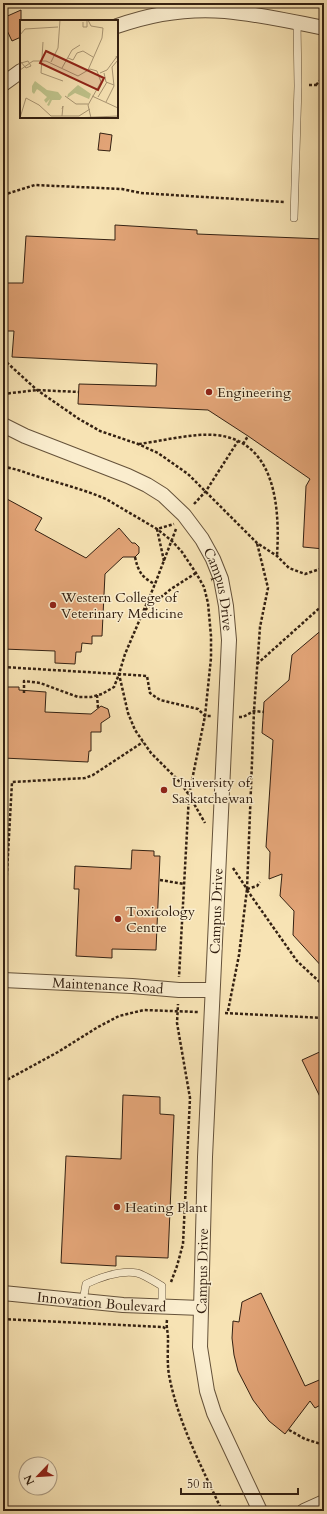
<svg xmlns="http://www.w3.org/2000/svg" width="327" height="1514" font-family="Cardo,serif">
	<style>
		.building { fill: #e2a477; stroke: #342112 }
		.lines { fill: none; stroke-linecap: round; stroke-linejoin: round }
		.service-casing { stroke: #65523a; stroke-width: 8 }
		.minor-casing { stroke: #65523a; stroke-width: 16 }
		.path { stroke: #342112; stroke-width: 2.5; stroke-dasharray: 3 2; stroke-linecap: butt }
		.service { stroke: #faedce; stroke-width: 7 }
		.minor { stroke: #faedce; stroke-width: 14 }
		.poi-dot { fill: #8f2418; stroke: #faedce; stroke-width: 1.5 }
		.labels { text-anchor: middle; stroke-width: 3; stroke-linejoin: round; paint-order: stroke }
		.poi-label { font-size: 14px; fill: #342112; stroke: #faedce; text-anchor: start }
		.street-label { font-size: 14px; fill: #342112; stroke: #faedce }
		.inset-road { fill: none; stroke: #a99573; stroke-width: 1 }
		.view { fill: #8f2418; fill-opacity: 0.15; stroke: #8f2418; stroke-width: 2 }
		.inset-edge { fill: none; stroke: #342112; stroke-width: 2 }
	</style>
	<rect width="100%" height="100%" fill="#f7e3b4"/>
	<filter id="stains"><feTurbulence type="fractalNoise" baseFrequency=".005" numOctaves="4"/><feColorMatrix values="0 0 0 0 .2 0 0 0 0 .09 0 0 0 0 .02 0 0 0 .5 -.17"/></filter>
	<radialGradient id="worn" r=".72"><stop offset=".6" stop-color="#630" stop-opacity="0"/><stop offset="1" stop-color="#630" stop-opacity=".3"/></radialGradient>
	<g class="building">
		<path d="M21,10v27l-9,4 -9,-19v-4z"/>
		<path d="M100,133l12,2 -2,16 -12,-1z"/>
		<path d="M115,225l82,5v4l127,5v310l-21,-2 3,-61 4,-7 -62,-43 -40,-26 -130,-6 1,-20 77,2 1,-22 -145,-7 2,-26h-11l3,-48h17l3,-47 89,4z"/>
		<path d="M7,499l35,19 -7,12 51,28 33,-30 13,15h3l4,4v6l-4,4h-12l-18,17 -3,62h-10v8l-10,-1 -1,9h-5l-1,12 -20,-1v-12l-52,-2v-143z"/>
		<path d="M324,628v341l-31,-34 1,-24 -14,-15 2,-22 -13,5 1,-27 -4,-5 7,-107 -11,-7 2,-31 25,-22 3,-25z"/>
		<path d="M3,687h16v3l27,2 -1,20 46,2 10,-8 7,3 2,8 -9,6v9h-10v19h-2l-1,11 -85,-4z"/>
		<path d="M132,850l22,1v5h6l-4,94 -44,-1v9l-36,-2 3,-67h-5l1,-23 56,3z"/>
		<path d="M324,1050v55l-22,-45z"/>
		<path d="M123,1095l37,2v17l14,1 -6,143 -52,-2v10l-55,-3 5,-107 55,3z"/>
		<path d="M261,1293l44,93 19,-8v25l-9,5 -5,-7 -25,33 -16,-13 -16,-21 -15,-29 -4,-16 -2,-17 1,-17 6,1 3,-20z"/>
	</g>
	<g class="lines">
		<g class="service-casing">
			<g id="service">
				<path d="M294,218l4,-132 -1,-64"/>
				<path d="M83,1301l3,-17c15,-7 34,-14 51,-11 8,2 18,9 25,13v20"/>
			</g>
		</g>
		<g class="minor-casing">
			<g id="minor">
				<path d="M117,26c34,-12 72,-18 108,-15 33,3 66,10 99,17"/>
				<path d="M3,84l18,-13"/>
				<path id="s1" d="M3,425l22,11 103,40 19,9 16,10 21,20 18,24 11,20 8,20 5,27 3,34 -24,517 -5,190 7,44 7,22 46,98"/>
				<path id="s2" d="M3,980l129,6 47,4h33"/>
				<path id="s3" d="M3,1293l120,12 78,3"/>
				<path d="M304,1511l20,-9"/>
			</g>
		</g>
		<g class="path">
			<path d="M309,85h15"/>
			<path d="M316,85l8,-9"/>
			<path d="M3,195l32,-10 87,4 19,4 143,9"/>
			<path d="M3,359l34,31 42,29 21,12 38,13 20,9 30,21 69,69 20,13 12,12 16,6 15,-5 4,3"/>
			<path d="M3,394l34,-4 42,2"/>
			<path d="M139,444c23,-3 54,-11 76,-9 61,5 65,73 62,121"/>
			<path d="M243,444l5,-8"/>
			<path d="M3,466c6,2 12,3 18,5 28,10 57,16 85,28l51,30 15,12 10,11 14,21 8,14 4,16 3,33v22l-6,58 -16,79 -10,182"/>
			<path d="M194,504l12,-13 32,-50"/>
			<path d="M176,529l-21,55 -30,70 -6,20 9,39 7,17 16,23 29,29 9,13 16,28"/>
			<path d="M135,557c3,14 7,21 20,27"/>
			<path d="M164,561l-7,-32 17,-5"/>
			<path d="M145,610l26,-21 25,-16"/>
			<path d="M257,664l67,-60"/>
			<path d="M3,667l116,7"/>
			<path d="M24,693v-12l16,2 38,14h13l11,-3 12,-7 5,-13 28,2 3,17 10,7 38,9 7,7h7"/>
			<path d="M97,695l1,13"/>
			<path d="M239,717h4l11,-6 10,1"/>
			<path d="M233,868l14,21 7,-178 6,-84 8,-39 -11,-45"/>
			<path d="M160,880l24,4"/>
			<path d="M247,889l10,-3 3,-4"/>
			<path d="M247,890l50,71 27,25"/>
			<path d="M4,926l8,-144 73,-4 8,-3 50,-33"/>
			<path d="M228,1011l11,-56 8,-66"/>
			<path d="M225,1013l99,5"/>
			<path d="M3,1082l55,-30 40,-25 21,-11 25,-6 54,2"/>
			<path d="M171,1282l6,-16 6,-22 7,-146 -13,-75 1,-19"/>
			<path d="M3,1319l160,8 3,2"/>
			<path d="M167,1320c-1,7 1,12 1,18 0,12 -1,25 1,37 9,48 33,92 53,136"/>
			<path d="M289,1430l16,9 19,6"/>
			<path d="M137,1507l6,4"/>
		</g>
		<use href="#service" class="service"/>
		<use href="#minor" class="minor"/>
	</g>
	<g class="poi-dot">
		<circle cx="209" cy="392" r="4"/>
		<circle cx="53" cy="605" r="4"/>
		<circle cx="164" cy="790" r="4"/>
		<circle cx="118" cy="919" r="4"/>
		<circle cx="117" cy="1207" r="4"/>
	</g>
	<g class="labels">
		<g class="poi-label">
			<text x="217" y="397">Engineering</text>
			<text x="61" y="602">Western College of<tspan x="61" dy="16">Veterinary Medicine</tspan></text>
			<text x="172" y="787">University of<tspan x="172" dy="16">Saskatchewan</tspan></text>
			<text x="126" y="916">Toxicology<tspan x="126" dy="16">Centre</tspan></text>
			<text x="125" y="1212">Heating Plant</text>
		</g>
		<g class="street-label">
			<text dy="5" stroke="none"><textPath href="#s1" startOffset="288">Campus Drive</textPath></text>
			<text transform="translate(216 911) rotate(-88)" y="5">Campus Drive</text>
			<text dy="5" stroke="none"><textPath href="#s2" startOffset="105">Maintenance Road</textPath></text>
			<text transform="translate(202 1271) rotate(-89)" y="5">Campus Drive</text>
			<text dy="5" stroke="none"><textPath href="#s3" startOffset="99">Innovation Boulevard</textPath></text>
		</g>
	</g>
	<g transform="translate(20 20)">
		<rect width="98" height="98" fill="#f7e3b4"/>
		<path d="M15,61l12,9 11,2 4,5 -2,3h-8l-3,6 -2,-1 3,-6 -4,4 -2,-3 3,-3 -7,-6 -3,-2 -3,5 -2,-2v-6zM58,65l13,9 -2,5 -14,-6 -8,5 1,-4z" fill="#bfc38b"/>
		<path class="inset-road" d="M63,2v5h4v-7M0,15l5,-6 33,-2M23,22l-2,31 22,8M48,38l5,2 4,-7 6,-2 10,6M0,41l6,7 5,-2 -3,-5 -7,2M31,42l7,-14 2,-28M42,48l10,-18 8,-5M0,50l13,-9h13l32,15 12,-7 7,2 4,11 -13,23 3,13M68,50l14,-32 1,-10 -12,-2 -3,-6M80,53l7,-3 11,-15M84,53l2,9 8,3M45,76l11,8h12M72,76l26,12M78,77l9,-15M6,78l13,7 12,11h28l11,-7M86,82l8,-16 -2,-19 6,-7 -2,-4M42,96l1,-10 -1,3M0,98l6,-20M53,98l45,-2"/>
		<path class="view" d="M26,31l58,27 -6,12 -58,-27z"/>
		<rect width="98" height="98" class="inset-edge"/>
	</g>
	<rect width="327" height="1514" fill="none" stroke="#f7e3b4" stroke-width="16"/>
	<rect x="4" y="4" width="319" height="1506" fill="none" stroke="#342112" stroke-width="2"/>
	<rect x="8" y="8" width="311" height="1498" fill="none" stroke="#342112"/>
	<g transform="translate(38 1476) rotate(245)"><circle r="19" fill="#faedce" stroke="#ab9b83"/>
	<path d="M0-3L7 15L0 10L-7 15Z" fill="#8f2418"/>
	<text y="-6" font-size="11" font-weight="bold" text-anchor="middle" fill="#342112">N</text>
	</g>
	<path d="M181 1488v6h117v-6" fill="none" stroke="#342112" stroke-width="2"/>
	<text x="187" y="1488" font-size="12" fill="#342112" stroke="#faedce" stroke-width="3" paint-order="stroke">50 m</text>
	<rect width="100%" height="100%" filter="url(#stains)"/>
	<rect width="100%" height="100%" fill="url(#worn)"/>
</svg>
